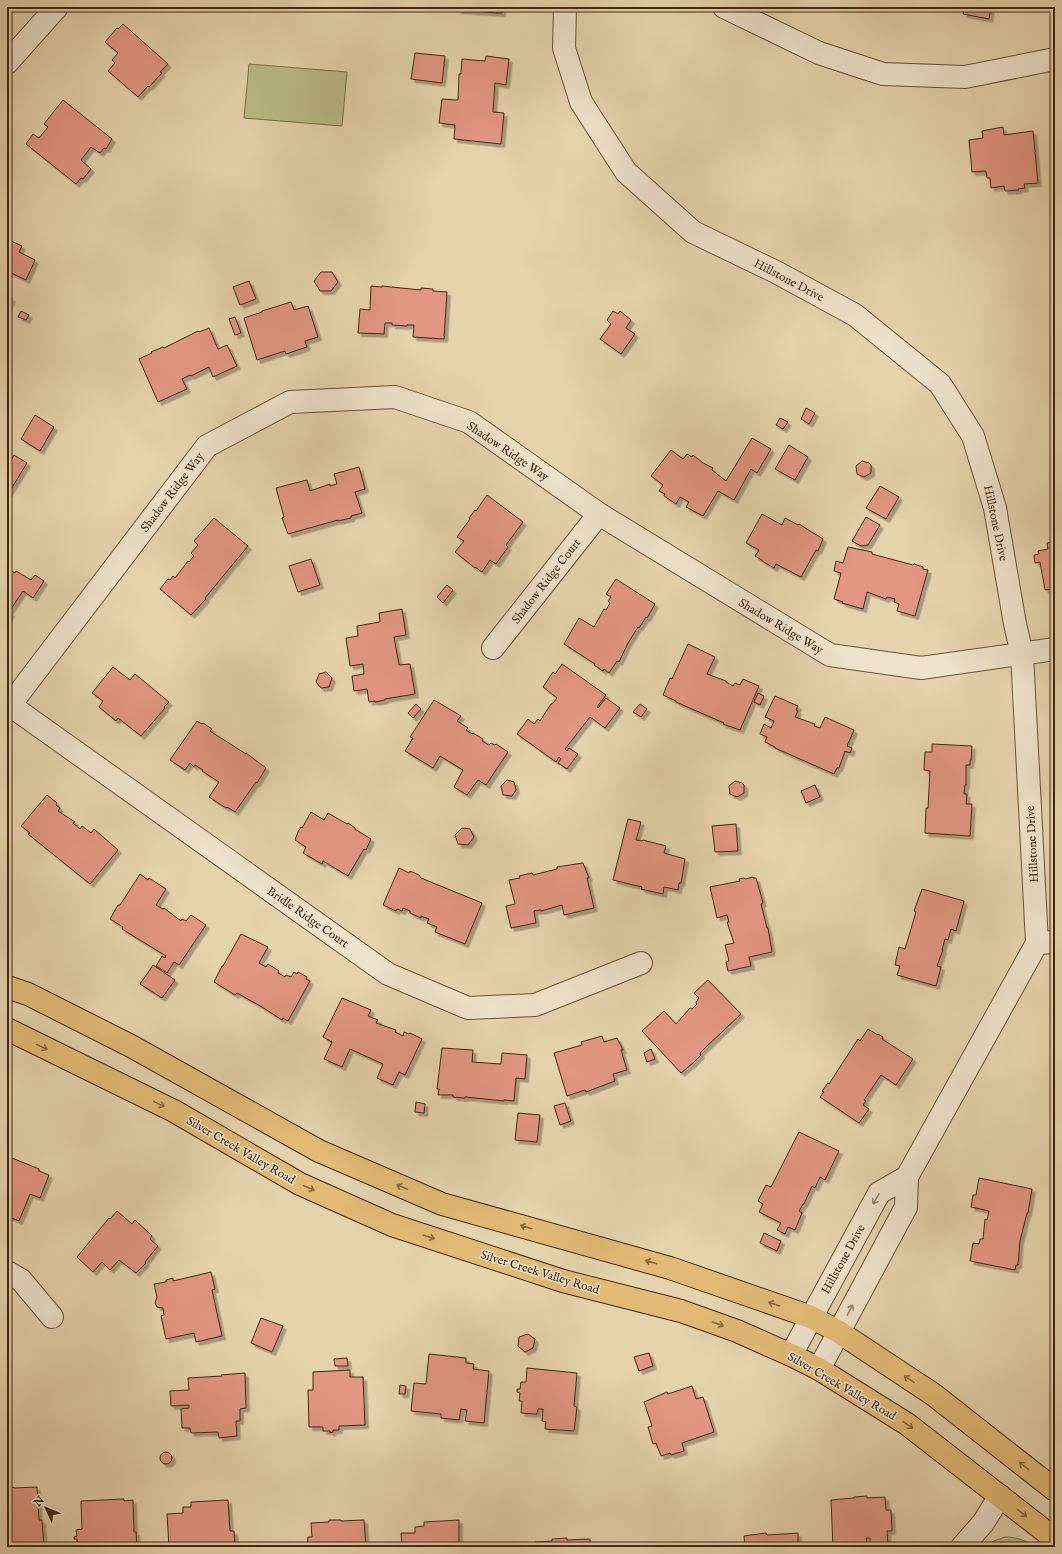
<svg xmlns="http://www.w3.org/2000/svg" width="1062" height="1554" font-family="'IM FELL English',serif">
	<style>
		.green { fill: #b9bb86; stroke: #7e724c }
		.building { fill: #e29683; stroke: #422813; filter: url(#shadow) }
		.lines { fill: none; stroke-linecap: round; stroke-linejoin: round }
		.minor-casing { stroke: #6b533a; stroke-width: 24 }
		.major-casing { stroke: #422813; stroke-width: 24 }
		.minor { stroke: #eee2ca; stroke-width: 22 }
		.major { stroke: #e2ba76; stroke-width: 22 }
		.oneway { stroke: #8a6a40 }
		.oneway2 { stroke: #98856e }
		.labels { text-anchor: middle; stroke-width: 3; stroke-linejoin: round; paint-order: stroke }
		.street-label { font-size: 12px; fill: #422813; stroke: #eee2ca }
	</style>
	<defs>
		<filter id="shadow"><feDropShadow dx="3.5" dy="3.5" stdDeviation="0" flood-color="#0004"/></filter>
	</defs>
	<rect width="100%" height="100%" fill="#e5d3ad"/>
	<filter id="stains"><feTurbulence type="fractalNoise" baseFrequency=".005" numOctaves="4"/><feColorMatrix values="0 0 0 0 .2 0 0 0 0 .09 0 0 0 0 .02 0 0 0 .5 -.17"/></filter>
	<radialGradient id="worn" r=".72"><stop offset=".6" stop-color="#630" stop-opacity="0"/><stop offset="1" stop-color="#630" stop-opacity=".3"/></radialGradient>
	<g class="green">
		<path d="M249,64l98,8 -5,54 -98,-8z"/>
		<path d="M1005,1537c11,0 21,3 30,10h-49l8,-6z"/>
	</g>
	<g class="building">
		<path d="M458,7h44v6h-4l-40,-3z"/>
		<path d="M965,7h26l-2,12 -26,-5z"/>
		<path d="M123,24l45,40 -8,8 2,1 -13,14 -1,-1 -10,11 -30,-26 7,-8 -3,-3 6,-7 -13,-11 12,-14 1,1z"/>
		<path d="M415,53l30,3 -3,27 -31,-4z"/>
		<path d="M486,56l23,3 -3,26 -11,-2 -2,29 11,1 -3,31 -47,-5 1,-14 -16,-2 3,-24 16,1 1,-26h2l1,-15 23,2z"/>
		<path d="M63,100l49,39 -6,10 -2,-1 -4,5 -9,-6 -10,13 10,9 -8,10 -2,-1 -5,6 -50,-40 7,-10 6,4 9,-11 -4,-3z"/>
		<path d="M1003,127l1,8 29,-4 5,52 -14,1 1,4 -7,1 1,1 -14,1 -1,-5 -13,2 -1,-10h-3l-1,-7 -14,1 -3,-32 14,-2 -1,-7z"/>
		<path d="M7,239l15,7 -3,6 16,8 -9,20 -17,-8 -2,4z"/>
		<path d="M321,272h11l6,10 -7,9h-11l-6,-10z"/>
		<path d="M249,281l7,18 -16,6 -7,-18z"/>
		<path d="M371,286l11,1v-1l39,4v-2l12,1v2l14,1 -3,47 -31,-2 1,-12h-7v1l-15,-1v-2h-7l-1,11 -26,-1 2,-24 10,1z"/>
		<path d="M7,296l5,2 -4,9 -1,-1z"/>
		<path d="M291,302l3,8 14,-4 10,31 -13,4 2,6 -21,7 -1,-3 -28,9 -13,-42 18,-6v-1z"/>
		<path d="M21,311l8,4 -3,5 -8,-3z"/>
		<path d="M613,311l5,3 2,-3 11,9 -5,8 9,6 -14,20 -21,-15 11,-15 -4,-4z"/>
		<path d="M235,317l6,16 -6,2 -6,-16z"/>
		<path d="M209,328l9,21 9,-4 10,21 -24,11 -4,-10 -18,9 -1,-1 -8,4 5,10 -29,13 -19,-43 13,-6 -1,-1 12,-5 1,1 34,-17 1,1z"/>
		<path d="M806,408l9,5 -6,11 -8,-5z"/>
		<path d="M35,415l19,12 -14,24 -19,-12z"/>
		<path d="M780,418l8,4 -5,7 -7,-4z"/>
		<path d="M752,438l19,11 -14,24 -6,-4 -17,31 -16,-9 -15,25 -17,-9 3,-5 -9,-5 -4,7 -12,-8 1,-2 -6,-3 4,-6 -12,-9 20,-26 12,9 4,-5 5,3 1,-2 10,8 10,5 -1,2 14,11z"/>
		<path d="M789,445l19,12 -13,23 -20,-11z"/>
		<path d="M14,455l13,8 -19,31 -1,-28z"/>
		<path d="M862,461l7,2 2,2v8l-7,4 -7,-3 -1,-8z"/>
		<path d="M359,467l6,22 -10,3 7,21 -11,3v2l-13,3v-1l-50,14 -6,-16 2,-1 -8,-29 31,-8 3,11 20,-7v2l7,-2 -3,-10z"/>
		<path d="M880,486l19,11 -13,22 -20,-11z"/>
		<path d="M487,495l36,27 -17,23 2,2 -12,17 -6,-4 -8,12 -7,-5v1l-20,-16 9,-11 -7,-4 13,-18 -1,-1 6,-8 1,1z"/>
		<path d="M762,514l20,11 3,-7 13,7 1,-1 24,15 -5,12 -2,-1 -15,27 -25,-13 -2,4 -12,-7v-1l-7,-4 4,-6 -13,-7z"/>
		<path d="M866,517l14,8 -12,20 -7,1 -9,-5z"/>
		<path d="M214,518l34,28 -43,52 1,1 -15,16 -31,-26 8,-10 2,1 3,-4 2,2 13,-17 1,1 5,-6 -3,-3 7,-8 -4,-4z"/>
		<path d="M1055,542v47l-10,1 -5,-28 -5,1 -1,-8 5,-1 -1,-3 10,-2 -1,-6z"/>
		<path d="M848,547l24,5v2l41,11 1,-1 9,3v2l5,1 -13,46 -18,-5 2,-7 -5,-2 1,-3 -8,-2 -1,2 -19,-7 -4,17 -21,-6 1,-1 -9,-3 7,-26 -7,-2 2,-10 7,2z"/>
		<path d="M311,559l9,26 -22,7 -9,-26z"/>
		<path d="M7,568l8,5 1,-2 15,9 4,-5 9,6 -11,17 -10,-7 -14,21 2,1 -3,6z"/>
		<path d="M616,579l39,25 -8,14 -1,-1 -7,11 -1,-1 -10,16 -9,19 -2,-1 -8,12 -5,-4 -1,2 -9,-6 1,-1 -31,-20 15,-26 15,9 10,-18 2,1 4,-7 -2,-2 3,-4 -5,-3z"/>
		<path d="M447,585l6,5 -10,13 -6,-6z"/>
		<path d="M402,609l4,26 -12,2 5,28 11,-1 5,30 -30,5v1l-10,2v-1l-6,1 -2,-13 -13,2 -2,-15 12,-2 -1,-10 -13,2 -4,-28 12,-2 -1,-10 23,-4 -1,-9z"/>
		<path d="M688,644l27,13 -8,17 19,7v1l7,4 2,-3 5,2 3,-6 16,7 -19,44 -17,-6 1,-1 -48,-21v-1l-13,-6 7,-17 2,1z"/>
		<path d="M562,664l44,31 -9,12 1,1 8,-10 14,10 -15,20 -15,-11 -25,32 2,2 2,-3 9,6 -11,15 -9,-6 3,-4 -2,-2 -3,5 -39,-28 11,-15 6,5 4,-5 2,2 11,-17h1l5,-6 -14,-11 10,-15 2,2z"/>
		<path d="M113,667l17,13 5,-6 34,28 -5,5 1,1 -24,28 -23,-18 -2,3 -17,-14 4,-6 -11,-8z"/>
		<path d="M326,672l6,6 -3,9 -8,1 -5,-6 3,-8z"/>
		<path d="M758,693l6,3 -4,9 -6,-3z"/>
		<path d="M775,696l23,10 -2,4 2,1 -3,6 20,7 -1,2 6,2 5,-11 29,13 -7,16 5,2 -2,5 -5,-2 -6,17h-2l-3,6 -59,-26v-1l-10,-5 2,-5 -7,-3 4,-10 7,4 3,-7 -9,-4z"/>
		<path d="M434,700l27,16 -4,5 11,7 -2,2 6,4 1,-1 10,6 -1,2 7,4 2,-2 4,2 1,-1 12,8 -22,33 -8,-5 -11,15 -13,-8 9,-17 -23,-14 -7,12 -28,-17 8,-13 -3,-1z"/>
		<path d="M416,704l5,5 -8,9 -5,-5z"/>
		<path d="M640,704l7,5 -6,8 -8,-5z"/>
		<path d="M197,721l5,3 1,-1 9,6 -2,2 36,23v-1l20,15 -9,15 -1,-1 -21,30 -8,-5 -1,1 -17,-11 10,-15 -17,-11 1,-1 -8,-5 -1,2 -4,-4 -5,7 -15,-10z"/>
		<path d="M932,744l40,2 -1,14h-1v5h-4v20h-1l-1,9h3l-1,10h6l-2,32 -45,-3 1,-25h2l2,-37 -6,-1 1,-18h7z"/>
		<path d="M507,780l7,2 2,8 -4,6 -9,-1 -2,-9z"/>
		<path d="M735,781l7,2 2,2v8l-7,4 -7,-3 -1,-8z"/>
		<path d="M815,785l5,12 -14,6 -5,-12z"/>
		<path d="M47,795l10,8 -1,2 4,3 -2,3 17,11 -2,1 7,6 2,-3 9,7 3,-4 24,21 -28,34 -62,-50 2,-1 -9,-7z"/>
		<path d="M311,812l13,8 4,-7 19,11 1,-1 7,5v1l16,10 -5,11 -2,-1 -16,27 -25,-15 -1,3 -19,-11 3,-6 -11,-7 3,-8 3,-5 1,1z"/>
		<path d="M628,819l13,3 -5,18 6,1 1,-1 23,6 -2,7 21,6 -4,24h-2l-1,7 -14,-3 -1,7 -22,-5 1,-2 -29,-7z"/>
		<path d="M736,824l2,27 -23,1 -3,-26z"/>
		<path d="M462,828l8,1 4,8 -6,8 -10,-1 -3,-9z"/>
		<path d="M583,863l6,15h-2l7,30 -30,7 -2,-10 -21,6v-1l-7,1 2,12 -25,5 -5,-22 9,-2 -6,-24 11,-2 -1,-2 13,-3 1,2 24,-6v-2z"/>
		<path d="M399,868l10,5 1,-2 9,4 2,3 61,25 -17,41 -30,-12 2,-5 -10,-4 2,-4 -8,-3v2l-11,-5v-2l-7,-3 -1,3 -5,-2 -1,2 -13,-6z"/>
		<path d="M140,874l8,6 1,-2 17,11 -10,16 7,4 1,-1 17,13 1,-2 4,2 5,-6 15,10 -27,40 -5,-3 -7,11 -11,-7 6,-10 3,2 1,-2 -44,-27 1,-2 -13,-8 8,-14h2z"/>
		<path d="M753,877v1h3l4,14 3,11 -2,1 6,24h1l4,24 -23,5 2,9 -23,5 -2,-9 3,-1 -4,-16 9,-2 -7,-21h2l-2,-7 -10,3 -7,-31 30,-6 -1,-2 5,-1 1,1z"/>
		<path d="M922,889l42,12 -8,30 -5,-2 -3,11 -3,-1 -3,11h1l-6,16 4,1 -5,19 -39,-11 3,-9 -5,-1 4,-18 6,2 11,-37 -2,-1z"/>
		<path d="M241,934l27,13 -9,16 7,4 2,-3 11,7 -1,2 7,4 1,-2 5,2 3,-5 3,2 1,-2 9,5 -1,2 4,2 -22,40 -5,-3 -1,2 -20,-13 -25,-14 -2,2 -21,-13 8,-16h1z"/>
		<path d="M153,965l22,15 -13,18 -22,-14z"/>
		<path d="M708,980l33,34 -35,33 -6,6 1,2 -8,8 -12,10 -39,-42 22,-20 12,13 14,-16 2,1 5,-5 -1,-2 3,-4 -5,-5z"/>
		<path d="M342,998l29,12 -3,6 10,4 -2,3 20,7 -1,2 8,4 1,-4 5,2 1,-1 12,6 -17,36 -6,-3 -6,13 -16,-7 6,-14 -33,-15 -8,18 -18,-8 8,-17 -9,-5z"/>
		<path d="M1055,1006v27l-4,-1z"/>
		<path d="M868,1029l10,6v-1l5,3 -1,2 31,20 -17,26 -15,-10 -17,25 2,1 -3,4 6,4 -10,14 -39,-26 4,-5 -2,-1 6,-8 1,1 29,-45 2,2z"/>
		<path d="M602,1036l2,6 13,-4 6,12h-2l6,20 -14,4 2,7 -29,11 -1,-2 -18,6 -13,-43 28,-8 -1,-3z"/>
		<path d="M442,1048l31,2 -1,12 29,2 1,-11 25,2 -2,24 -9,-1 -2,23 -10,-1v1l-39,-4v1l-12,-1v-2h-15l1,-6h-2z"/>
		<path d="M651,1049l4,10 -8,3 -3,-9z"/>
		<path d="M416,1102l9,2 -1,9 -9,-1z"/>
		<path d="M565,1103l6,18 -11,4 -6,-19z"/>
		<path d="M518,1113l22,2 -3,27 -22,-2z"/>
		<path d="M799,1132l40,19 -14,29 -5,-3 -5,11 -3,-2 -8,18h-1l-4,7 3,2 -7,17 -7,-3 -3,7 -8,-4 4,-7 -22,-11 4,-8 -5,-3 8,-16 5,2z"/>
		<path d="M7,1156l32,13v2l10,4 -9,23 -10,-4 -11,27 -12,-5z"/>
		<path d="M979,1178l53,11 -4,24h-1l-7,28 -2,24h-2l-1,5 -45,-9 3,-18 6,1 1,-5h3l2,-20 2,1 2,-9 -18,-4 2,-12h3z"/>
		<path d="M117,1211l15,13 3,-4 17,16 -2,3 8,7 -13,16 1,1 -10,10 -17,-13 -9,10 -8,-8 -9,10 -16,-15 32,-39 1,1z"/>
		<path d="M764,1233l17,8 -4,10 -17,-8z"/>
		<path d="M211,1272l4,17 -3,1 10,46 -26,6 -2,-9 -28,6 -5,-23 3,-1 -1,-7 -6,-1 -2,-4 2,-6 -3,-13 12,-2v-2l7,-2v3z"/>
		<path d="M261,1318l22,8 -11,26 -21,-9z"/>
		<path d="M528,1334l7,5 -2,9 -8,4 -7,-6 1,-9z"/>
		<path d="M649,1353l4,13 -14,5 -5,-14z"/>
		<path d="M429,1354l37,4v5l8,1 -1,5 16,2 -5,52 -19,-2 2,-11 -6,-1 -2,11 -18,-2v-4l-30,-3 3,-28 12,1z"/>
		<path d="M347,1358l1,8h-13l-1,-7z"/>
		<path d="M527,1368l50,5 -3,33 3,1 -3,24 -29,-2 1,-7 -4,-1 1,-12h-5l-1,5 -16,-1 1,-12h-3l1,-8 -3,-1v-3h3l1,-7h5z"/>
		<path d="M350,1370v7h13l2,48 -26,1v4h-6v2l-3,1v-2h-7v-4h-14l-1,-37h5v-18z"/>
		<path d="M245,1373l1,35 -6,1v12h-4l1,15 -18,2 -1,-6 -27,1 -1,-5h-8l-1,-19 8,-1v-3l-18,1 -1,-15 19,-1 -1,-12 34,-2 -1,-1z"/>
		<path d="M400,1385l6,1 -1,8h-6z"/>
		<path d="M692,1386l4,13 7,-2 11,35 -32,11 2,8 -13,4 -1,-2 -9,3 -5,-13 -3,1 -5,-17 4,-1 -8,-24 23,-10 1,2z"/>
		<circle cx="166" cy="1458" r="6"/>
		<path d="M7,1487h6l1,1 23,-1 2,33h3l2,27h-34v-5l-3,1z"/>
		<path d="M867,1496v2l18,-1 1,13h5l1,21h-5l1,13 -18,1v-7h-4l1,9h-34l-2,-47 23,-2v-1z"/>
		<path d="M124,1499v2l9,-1 1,32h2l1,15h-60v-8h-3v-2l3,-1 -1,-6 6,-1 -1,-28z"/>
		<path d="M228,1500l2,31h4l1,16h-66l-2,-33 16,-1v-6h8v-5z"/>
		<path d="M329,1520h12v1l23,-1 2,27h-59l1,-10h4l-1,-14 18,-1z"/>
		<path d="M459,1520v27h-57l-1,-14h14v-6l9,-1v-4z"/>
		<path d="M766,1533l1,2 31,-2v14h-53l-1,-11z"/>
		<path d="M567,1538v2l23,-1v8h-55v-5l17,-1v-2z"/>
	</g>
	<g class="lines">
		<g class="minor-casing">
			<g id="minor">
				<path d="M565,7l-1,41 17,54 45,70 67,60 83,40 79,43 85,69 33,52 22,72 20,116 7,30 15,289 -130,234 -1,30 -87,162"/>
				<path d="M724,7l95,46 64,21 82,3 90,-18"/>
				<path d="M7,63l50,-56"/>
				<path d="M493,648l106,-134"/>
				<path d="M7,703l381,271 80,34 67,-3 106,-42"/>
				<path d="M7,709l200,-263 83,-44 105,-5 74,25 130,92 231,141 91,13 134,-19"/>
				<path d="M1037,943l18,-1"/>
				<path d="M7,1272l14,8 31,37"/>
				<path d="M791,1355l88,-162 28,-16"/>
				<path d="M962,1547l21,-24 17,-27"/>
			</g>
		</g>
		<g class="major-casing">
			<g id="major">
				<path d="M7,987l21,7 103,52 188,105 123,53 228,64 141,49 28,15 95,63 121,95"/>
				<path d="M7,1029l167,82 126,73 92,41 171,56 118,30 56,20 54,24 28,14 88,55 148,115"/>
			</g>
		</g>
		<use href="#minor" class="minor"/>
		<use href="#major" class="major"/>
	</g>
	<defs><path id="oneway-shaft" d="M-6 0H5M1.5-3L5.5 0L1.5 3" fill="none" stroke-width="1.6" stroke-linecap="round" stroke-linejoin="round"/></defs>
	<g class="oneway">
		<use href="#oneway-shaft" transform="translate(42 1047) rotate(26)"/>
		<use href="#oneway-shaft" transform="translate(159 1104) rotate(26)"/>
		<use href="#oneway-shaft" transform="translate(402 1187) rotate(-157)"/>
		<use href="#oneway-shaft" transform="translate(309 1188) rotate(24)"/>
		<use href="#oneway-shaft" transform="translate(526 1227) rotate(-164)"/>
		<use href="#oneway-shaft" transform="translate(429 1237) rotate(18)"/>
		<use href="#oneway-shaft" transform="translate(651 1262) rotate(-164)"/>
		<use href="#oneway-shaft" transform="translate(774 1304) rotate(-161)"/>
		<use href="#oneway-shaft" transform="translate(718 1324) rotate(19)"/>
		<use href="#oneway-shaft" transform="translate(909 1379) rotate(-146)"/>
		<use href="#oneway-shaft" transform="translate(908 1425) rotate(35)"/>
		<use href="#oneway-shaft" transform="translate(1024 1466) rotate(-142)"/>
		<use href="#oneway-shaft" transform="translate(1022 1513) rotate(38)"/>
	</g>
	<g class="oneway2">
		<use href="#oneway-shaft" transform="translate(876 1199) rotate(121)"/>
		<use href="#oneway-shaft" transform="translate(850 1310) rotate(-62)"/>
	</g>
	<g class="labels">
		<g class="street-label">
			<text transform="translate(789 280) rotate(28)" y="4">Hillstone Drive</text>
			<text transform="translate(508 451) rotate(34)" y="4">Shadow Ridge Way</text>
			<text transform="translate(172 492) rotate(-53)" y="4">Shadow Ridge Way</text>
			<text transform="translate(996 523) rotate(78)" y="4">Hillstone Drive</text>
			<text transform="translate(546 581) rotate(-52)" y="4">Shadow Ridge Court</text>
			<text transform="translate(781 626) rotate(31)" y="4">Shadow Ridge Way</text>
			<text transform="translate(1032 844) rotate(-93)" y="4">Hillstone Drive</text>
			<text transform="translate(308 917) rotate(35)" y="4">Bridle Ridge Court</text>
			<text transform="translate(241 1150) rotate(30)" y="4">Silver Creek Valley Road</text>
			<text transform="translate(843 1259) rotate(-61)" y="4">Hillstone Drive</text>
			<text transform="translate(540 1272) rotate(17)" y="4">Silver Creek Valley Road</text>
			<text transform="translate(842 1386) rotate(30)" y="4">Silver Creek Valley Road</text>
		</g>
	</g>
	<rect width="1062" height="1554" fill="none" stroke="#e5d3ad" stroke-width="24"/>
	<rect x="8" y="8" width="1046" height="1538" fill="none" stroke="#422813" stroke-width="2"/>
	<rect x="12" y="12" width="1038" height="1530" fill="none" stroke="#422813"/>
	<g transform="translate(46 1508) rotate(314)" stroke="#eee2ca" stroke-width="3" paint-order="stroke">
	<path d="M0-3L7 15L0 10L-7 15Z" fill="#422813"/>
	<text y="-6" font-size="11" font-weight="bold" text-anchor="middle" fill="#422813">N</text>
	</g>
	<rect width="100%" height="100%" filter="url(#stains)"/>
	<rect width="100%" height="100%" fill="url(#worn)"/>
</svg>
